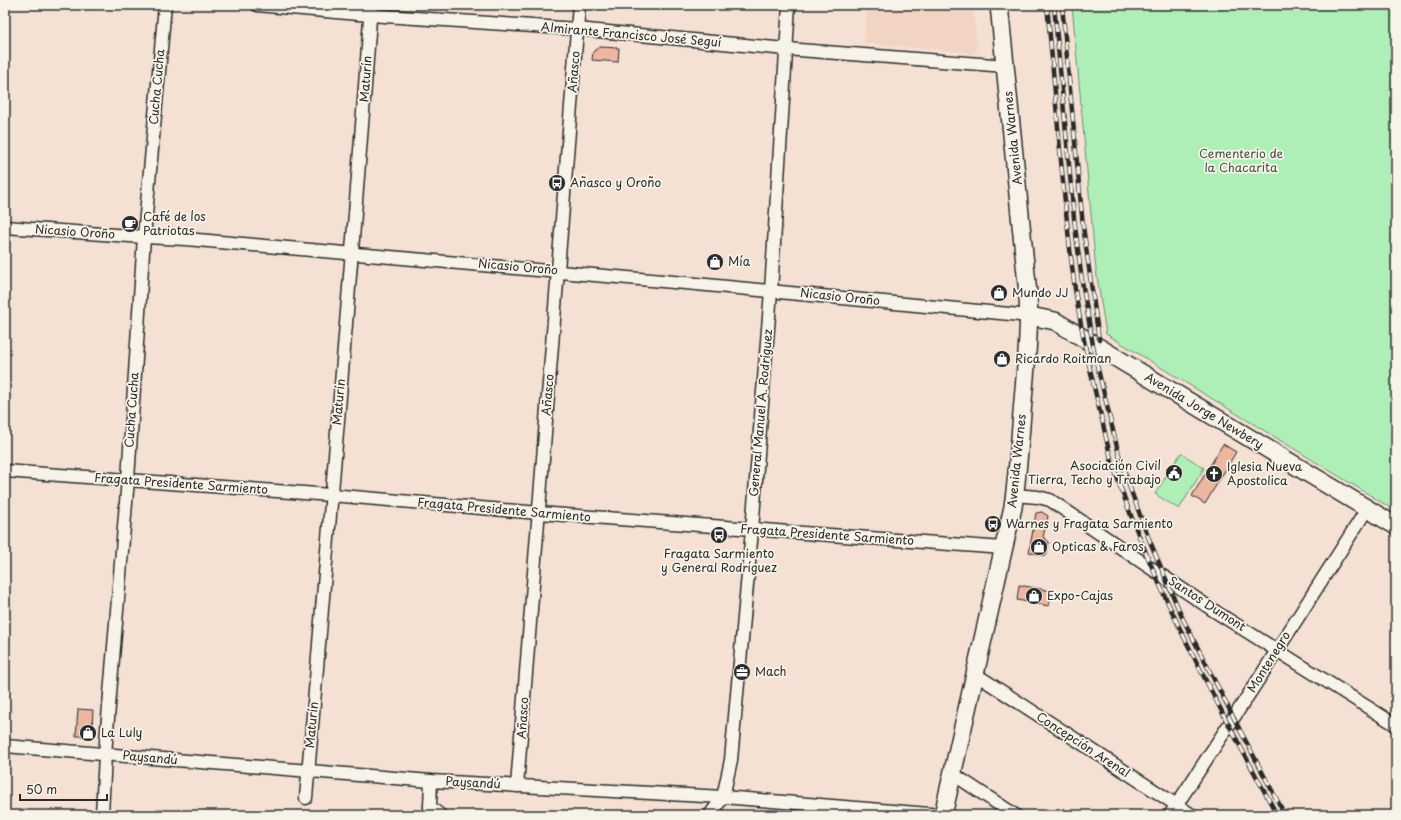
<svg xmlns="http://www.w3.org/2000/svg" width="1401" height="820" font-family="'Playpen Sans',sans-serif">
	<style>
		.built { fill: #f2d4c4 }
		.green { fill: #aeefb7; stroke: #6c8d71 }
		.building { fill: #ecb6a1; stroke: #2b2b2b }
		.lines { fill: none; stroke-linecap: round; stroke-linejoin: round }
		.minor-casing { stroke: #2b2b2b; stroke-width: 15 }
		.secondary-casing { stroke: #2b2b2b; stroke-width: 20 }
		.minor { stroke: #f7f3e8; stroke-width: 12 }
		.secondary { stroke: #f7f3e8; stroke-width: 17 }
		.rail-casing { stroke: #2b2b2b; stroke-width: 4.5 }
		.rail { stroke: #f7f3e8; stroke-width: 3; stroke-dasharray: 9; stroke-linecap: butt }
		.labels { text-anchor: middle; stroke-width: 3.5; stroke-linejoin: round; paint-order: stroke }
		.street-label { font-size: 12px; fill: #2b2b2b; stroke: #f7f3e8 }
		.park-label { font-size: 12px; fill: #455247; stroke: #f7f3e8 }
		.poi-label { font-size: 12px; fill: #2b2b2b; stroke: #f7f3e8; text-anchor: start }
	</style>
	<rect width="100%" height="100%" fill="#f4e1d3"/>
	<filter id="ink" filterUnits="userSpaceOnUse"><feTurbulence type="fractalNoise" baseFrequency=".025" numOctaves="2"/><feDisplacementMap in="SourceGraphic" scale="8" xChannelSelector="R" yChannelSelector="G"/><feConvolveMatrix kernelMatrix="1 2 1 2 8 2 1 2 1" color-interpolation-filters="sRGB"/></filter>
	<g filter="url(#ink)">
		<path class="built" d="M867,5h106l4,44 -3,4 -110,-10z"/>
		<g class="green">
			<path d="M1072,5h324v506l-290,-177 -10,-64z"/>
			<path d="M1181,453l23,15 -25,41 -24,-15z"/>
		</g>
		<g class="building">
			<path d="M600,47l19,1 -1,14 -26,-2 1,-8z"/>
			<path d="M1223,444l13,8 -31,52 -13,-8z"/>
			<path d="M1042,512l6,4 -5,21 6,5 -3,14 -17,-4 7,-39z"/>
			<path d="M1019,585l33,6 -3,15 -32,-6z"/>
			<path d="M78,709l15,1 -1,21 -7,5h-9z"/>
		</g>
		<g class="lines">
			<g class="minor-casing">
				<g id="minor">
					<path d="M257,5l113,10 207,14 209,20 220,17"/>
					<path d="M5,227l139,10 42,2c281,24 563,49 844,77"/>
					<path d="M5,471l326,24 208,18 464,35"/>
					<path d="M1014,495l24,2 12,3 166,112 180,113"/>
					<path d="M975,674l217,141"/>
					<path d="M5,746l426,35 292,16 218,18"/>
					<path d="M953,774l62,41"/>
					<path d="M517,786l62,-781"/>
					<path d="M306,798c22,-264 46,-528 65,-793"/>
					<path d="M430,807l1,-26"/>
					<path d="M430,807l10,8"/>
					<path d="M102,815l3,-61 23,-275 16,-242 21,-232"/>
					<path d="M710,815l13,-18 8,-37 21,-230 19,-239 18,-286"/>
					<path d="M1170,815l85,-130 112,-176"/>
				</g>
			</g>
			<g class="secondary-casing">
				<g id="secondary">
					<path d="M1030,316l25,5 341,205"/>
					<path d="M943,815l70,-308c5,-35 7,-71 10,-106 3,-36 7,-71 5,-107l-29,-289"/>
				</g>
			</g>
			<use href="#minor" class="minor"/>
			<use href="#secondary" class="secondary"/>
			<g class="rail-casing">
				<g id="rail">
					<path d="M1047,5c9,92 15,185 27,277 6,43 15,84 25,126 5,18 8,37 13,54 40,124 104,239 165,353"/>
					<path d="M1054,5l20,213 8,63 13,76 24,98 12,36 18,48 33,78 60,117 43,81"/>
					<path d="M1062,5l21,221 16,114"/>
				</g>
			</g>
			<use href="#rail" class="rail"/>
		</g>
	</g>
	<defs>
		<g id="bus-disc" transform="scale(0.9)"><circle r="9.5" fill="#2b2b2b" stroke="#f7f3e8"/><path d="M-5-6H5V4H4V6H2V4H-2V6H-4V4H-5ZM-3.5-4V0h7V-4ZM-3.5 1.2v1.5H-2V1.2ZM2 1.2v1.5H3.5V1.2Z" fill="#fff"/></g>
		<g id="cafe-disc" transform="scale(0.9)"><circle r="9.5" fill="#2b2b2b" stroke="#f7f3e8"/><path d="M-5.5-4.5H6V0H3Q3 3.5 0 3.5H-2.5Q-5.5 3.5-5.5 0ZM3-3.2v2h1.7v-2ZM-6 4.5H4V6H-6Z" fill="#fff"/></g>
		<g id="shop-disc" transform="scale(0.9)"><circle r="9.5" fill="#2b2b2b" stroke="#f7f3e8"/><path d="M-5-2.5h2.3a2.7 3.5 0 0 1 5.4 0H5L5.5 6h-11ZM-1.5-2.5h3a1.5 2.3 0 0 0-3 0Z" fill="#fff"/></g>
		<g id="civic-disc" transform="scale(0.9)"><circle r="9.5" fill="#2b2b2b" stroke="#f7f3e8"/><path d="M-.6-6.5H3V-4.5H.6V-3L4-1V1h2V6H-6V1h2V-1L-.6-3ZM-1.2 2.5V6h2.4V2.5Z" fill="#fff"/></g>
		<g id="church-disc" transform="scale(0.9)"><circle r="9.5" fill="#2b2b2b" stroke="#f7f3e8"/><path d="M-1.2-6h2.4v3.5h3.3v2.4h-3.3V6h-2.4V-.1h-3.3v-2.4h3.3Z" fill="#fff"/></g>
		<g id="office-disc" transform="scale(0.9)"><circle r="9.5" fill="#2b2b2b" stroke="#f7f3e8"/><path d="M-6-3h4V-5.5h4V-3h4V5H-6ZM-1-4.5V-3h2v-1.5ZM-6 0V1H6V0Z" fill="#fff"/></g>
	</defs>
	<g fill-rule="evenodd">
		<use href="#bus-disc" x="557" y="183"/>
		<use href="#cafe-disc" x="130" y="224"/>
		<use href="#shop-disc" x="715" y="262"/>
		<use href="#shop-disc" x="999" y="293"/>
		<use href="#shop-disc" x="1002" y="359"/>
		<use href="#civic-disc" x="1174" y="473"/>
		<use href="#church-disc" x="1214" y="474"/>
		<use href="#bus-disc" x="993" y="524"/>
		<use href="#bus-disc" x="719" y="535"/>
		<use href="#shop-disc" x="1039" y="547"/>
		<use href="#shop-disc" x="1034" y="596"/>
		<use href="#office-disc" x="742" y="672"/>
		<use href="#shop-disc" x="88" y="733"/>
	</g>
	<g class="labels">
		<g class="street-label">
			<text transform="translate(631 35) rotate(5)" y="4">Almirante Francisco José Seguí</text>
			<text transform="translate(574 72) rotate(-85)" y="4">Añasco</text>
			<text transform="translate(366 79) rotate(-86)" y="4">Maturín</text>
			<text transform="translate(157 87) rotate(-85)" y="4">Cucha Cucha</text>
			<text transform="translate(1013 138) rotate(-96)" y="4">Avenida Warnes</text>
			<text transform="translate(75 232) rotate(4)" y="4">Nicasio Oroño</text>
			<text transform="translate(518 267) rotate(5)" y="4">Nicasio Oroño</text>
			<text transform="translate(840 297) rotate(6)" y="4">Nicasio Oroño</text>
			<text transform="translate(548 395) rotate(-85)" y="4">Añasco</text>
			<text transform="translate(339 402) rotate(-85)" y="4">Maturín</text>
			<text transform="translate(132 410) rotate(-86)" y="4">Cucha Cucha</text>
			<text transform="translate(1204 411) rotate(31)" y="4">Avenida Jorge Newbery</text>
			<text transform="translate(761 413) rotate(-85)" y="4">General Manuel A. Rodríguez</text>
			<text transform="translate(1017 461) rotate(-84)" y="4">Avenida Warnes</text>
			<text transform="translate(181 484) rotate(4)" y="4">Fragata Presidente Sarmiento</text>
			<text transform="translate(504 510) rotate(5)" y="4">Fragata Presidente Sarmiento</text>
			<text transform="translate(827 535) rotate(4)" y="4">Fragata Presidente Sarmiento</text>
			<text transform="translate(1207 604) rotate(33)" y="4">Santos Dumont</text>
			<text transform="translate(1269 662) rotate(-58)" y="4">Montenegro</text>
			<text transform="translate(523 718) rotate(-86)" y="4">Añasco</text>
			<text transform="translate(312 725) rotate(-85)" y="4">Maturín</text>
			<text transform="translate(1083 745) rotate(33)" y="4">Concepción Arenal</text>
			<text transform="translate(150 758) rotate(5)" y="4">Paysandú</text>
			<text transform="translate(473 783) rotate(3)" y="4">Paysandú</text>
		</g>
		<g class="park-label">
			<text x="1241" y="158">Cementerio de<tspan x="1241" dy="14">la Chacarita</tspan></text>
		</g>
		<g class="poi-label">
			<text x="570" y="187">Añasco y Oroño</text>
			<text x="143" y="221">Café de los<tspan x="143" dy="14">Patriotas</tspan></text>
			<text x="728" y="266">Mía</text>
			<text x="1012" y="297">Mundo JJ</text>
			<text x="1015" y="363">Ricardo Roitman</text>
			<text x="1161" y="470" text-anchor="end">Asociación Civil<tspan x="1161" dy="14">Tierra, Techo y Trabajo</tspan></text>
			<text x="1227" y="471">Iglesia Nueva<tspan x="1227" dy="14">Apostolica</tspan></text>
			<text x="1006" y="528">Warnes y Fragata Sarmiento</text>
			<text x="1052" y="551">Opticas &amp; Faros</text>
			<text x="719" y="558" text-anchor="middle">Fragata Sarmiento<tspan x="719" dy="14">y General Rodríguez</tspan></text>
			<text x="1047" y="600">Expo-Cajas</text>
			<text x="755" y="676">Mach</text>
			<text x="101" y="737">La Luly</text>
		</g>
	</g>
	<rect width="1401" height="820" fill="none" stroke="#f7f3e8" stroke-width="20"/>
	<rect x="10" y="10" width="1381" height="800" fill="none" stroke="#2b2b2b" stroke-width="1.5" filter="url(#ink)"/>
	<path d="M20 794v6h87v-6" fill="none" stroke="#2b2b2b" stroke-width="2"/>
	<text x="26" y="794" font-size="12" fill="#2b2b2b" stroke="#f7f3e8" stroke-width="3" paint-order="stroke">50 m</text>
</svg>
